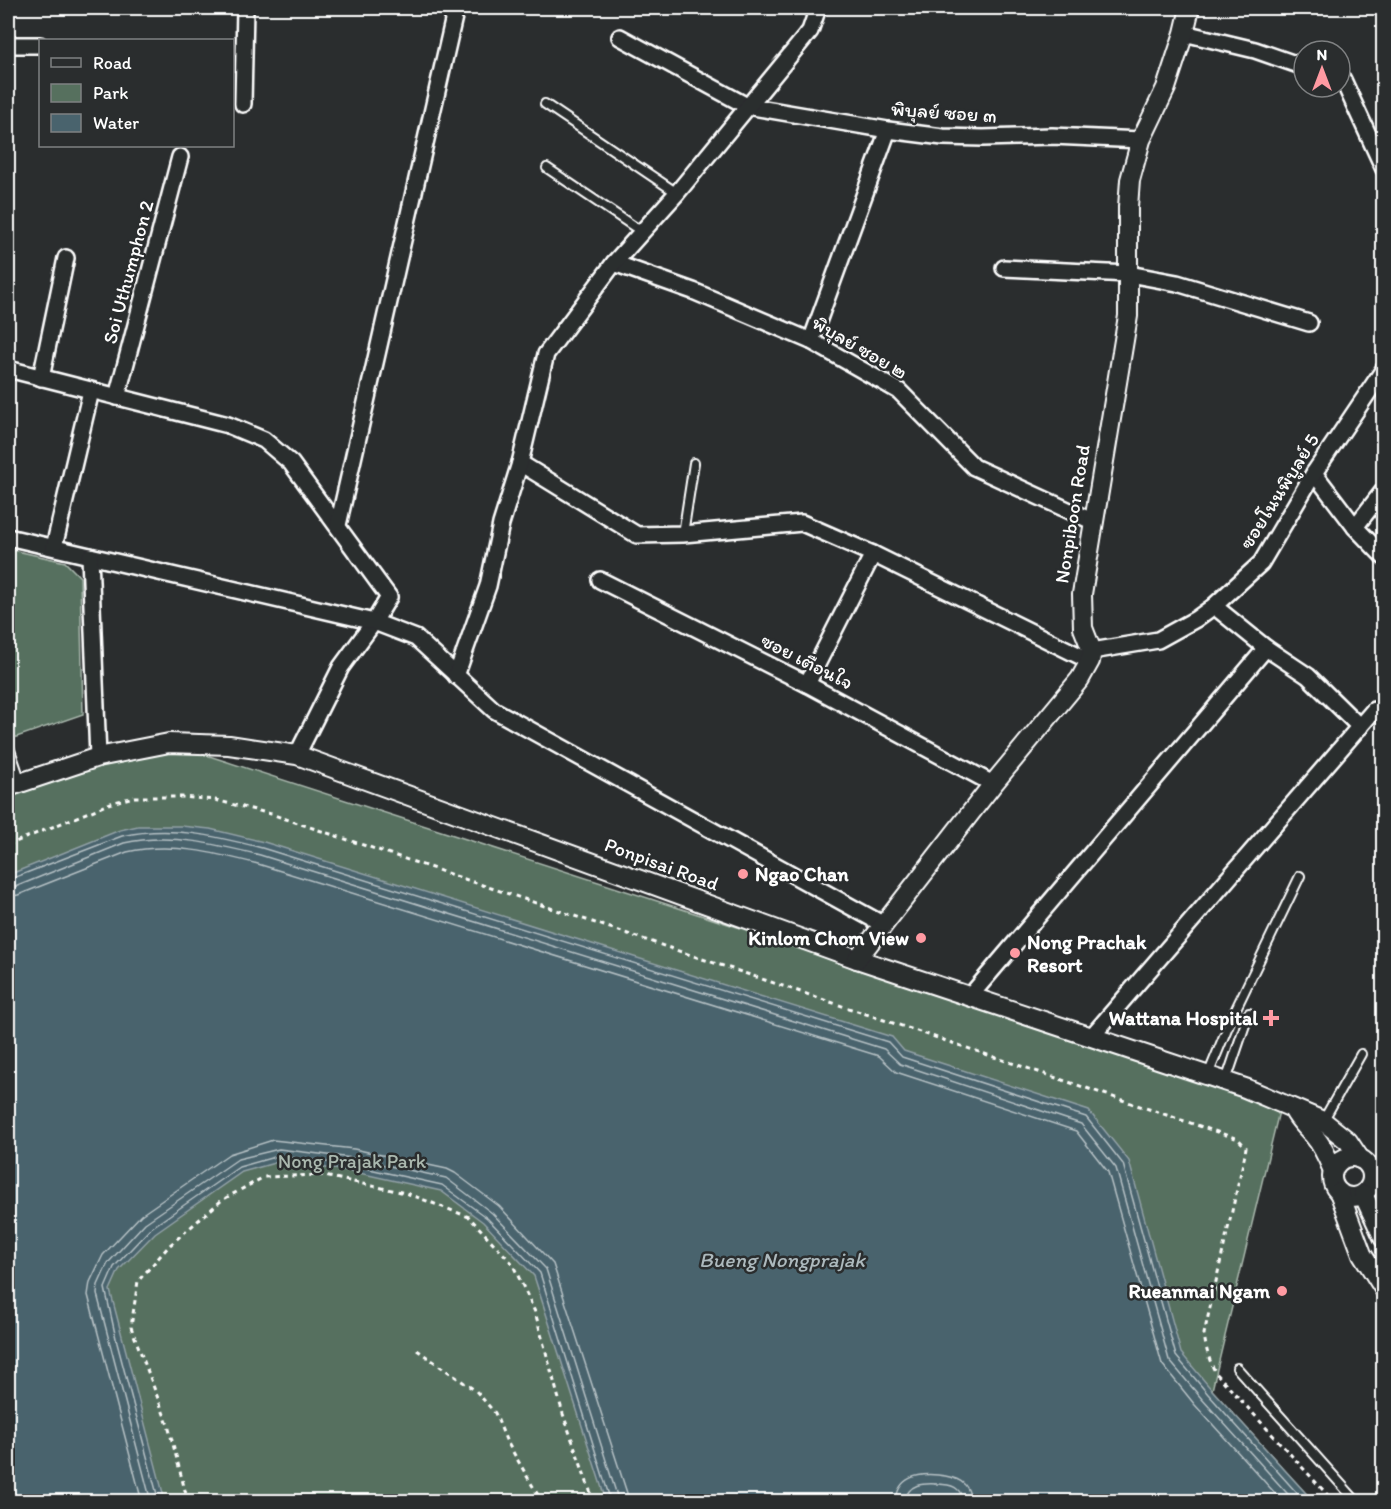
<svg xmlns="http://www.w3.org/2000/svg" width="1391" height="1509" font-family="Itim,'Playpen Sans Thai',sans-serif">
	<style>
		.green { fill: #56705e; stroke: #aab8ae; stroke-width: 1.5 }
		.water { fill: #49636d; stroke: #92a1a7; stroke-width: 1.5 }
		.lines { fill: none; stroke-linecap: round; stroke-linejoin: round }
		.shore { stroke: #b6c1c5; stroke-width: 1.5 }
		.service-casing { stroke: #fff; stroke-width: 12 }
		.minor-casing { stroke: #fff; stroke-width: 20 }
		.tertiary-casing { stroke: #fff; stroke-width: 22 }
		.path { stroke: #fff; stroke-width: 3; stroke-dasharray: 4.5 4.5; stroke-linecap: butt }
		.service { stroke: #2a2d2e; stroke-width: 8 }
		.minor { stroke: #2a2d2e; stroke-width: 15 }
		.tertiary { stroke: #2a2d2e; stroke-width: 18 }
		.poi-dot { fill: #ff9aa2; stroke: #2a2d2e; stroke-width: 2 }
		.labels { text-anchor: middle; stroke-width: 5; stroke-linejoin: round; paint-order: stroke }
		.street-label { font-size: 20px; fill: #fff; stroke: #2a2d2e }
		.poi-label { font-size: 20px; font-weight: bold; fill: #fff; stroke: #2a2d2e; text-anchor: end }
		.park-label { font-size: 20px; fill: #aab8ae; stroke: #2a2d2e }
		.water-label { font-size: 21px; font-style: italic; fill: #adb9bd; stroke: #2a2d2e }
	</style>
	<rect width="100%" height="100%" fill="#2a2d2e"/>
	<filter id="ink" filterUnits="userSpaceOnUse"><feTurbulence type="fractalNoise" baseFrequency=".0167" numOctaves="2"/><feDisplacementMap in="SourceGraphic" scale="12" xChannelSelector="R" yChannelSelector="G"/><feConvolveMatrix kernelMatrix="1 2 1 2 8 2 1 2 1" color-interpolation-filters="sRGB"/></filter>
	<g filter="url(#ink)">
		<g class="green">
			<path d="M8,549l57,13 15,15 3,137 -75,26z"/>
			<path d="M169,743l1112,360 -69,287 101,111h-1305v-723z"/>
		</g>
		<path class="water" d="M138,826h43l29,3 54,13 628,195 12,14 185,60 40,50 52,192 31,37 101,111 -348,1 -41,-6 -10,6 -308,-1 -72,-225 -51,-54 -42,-31 -91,-20 -72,-9 -36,10 -87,61 -36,37 -9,20 55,211h-157v-626l112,-45z"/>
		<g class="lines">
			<g class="shore">
				<path d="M8,880l114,-44c48,-11 94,0 140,12l626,194 14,15 184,60 37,47 53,192 32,38 97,108"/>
				<path d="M8,888l7,-1 109,-44c46,-10 91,1 136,12l624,194 16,15 181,60 35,44 53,192 33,39 93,103"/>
				<path d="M8,897l10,-2 109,-43c44,-10 88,1 131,12l621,192 17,16 180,59 32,41 54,192 33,41 88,97"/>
				<path d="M142,1502l-54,-207 2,-13 13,-27 38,-40 88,-61 44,-14 81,9 93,20 8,4 44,33 54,58 74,229 1,9"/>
				<path d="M151,1502l-54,-208 1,-9 10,-22 37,-40 93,-64 41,-10 73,9 94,20 46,35 54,56 73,233"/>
				<path d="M159,1502l-42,-159 -12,-55 9,-21 37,-39 88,-61 39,-11 73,9 91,20 45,33 53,55 71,229"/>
				<path d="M896,1502c1,-25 22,-29 42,-27 18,2 32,6 33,27"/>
				<path d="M905,1502c2,-19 19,-19 33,-18 7,1 14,0 19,5 4,3 5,7 5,13"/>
			</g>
			<g class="service-casing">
				<g id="service">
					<path d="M545,104l132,89"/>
					<path d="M547,168l95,64"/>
					<path d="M683,534l11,-71"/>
					<path d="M8,744l13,38"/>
					<path d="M1208,1075l23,-56 69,-143"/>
					<path d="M1226,1081l23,-68"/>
					<path d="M1323,1121l38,-67"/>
					<path d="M1237,1368l120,134"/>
				</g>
			</g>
			<g class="minor-casing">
				<g id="minor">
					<path d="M1184,33l71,17 49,17"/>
					<path d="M620,37l127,69 141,24 55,7 40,1 69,-2 89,4"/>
					<path d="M8,45h32"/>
					<path d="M1340,79l3,1 41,89"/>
					<path d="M243,104l2,-96"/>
					<path d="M614,263l79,28 118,50 88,50 75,76 120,55"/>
					<path d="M1004,268l125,6 48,9 132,40"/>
					<path d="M811,341l77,-211"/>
					<path d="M8,369l220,56 36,15 27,23 98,134 -15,25 -33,45 -44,88"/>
					<path d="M41,378l25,-120"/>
					<path d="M117,397l63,-240"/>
					<path d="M520,463l117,72 46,-1 119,-11 71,31 217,107"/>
					<path d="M1314,473l41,54 29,30"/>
					<path d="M338,525l118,-517"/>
					<path d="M1355,527l29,-37"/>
					<path d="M8,537l366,85 42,16 78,72 390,215"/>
					<path d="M54,547l37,-156"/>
					<path d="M90,556l8,201"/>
					<path d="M600,580l207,104 186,100"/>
					<path d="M1214,606l52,42 42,28 52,51"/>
					<path d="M1092,651l66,-11 38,-21 18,-13 47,-43 53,-90 70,-104"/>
					<path d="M456,676l32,-90 13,-62 19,-61 26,-109 68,-91 63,-70 133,-162 8,-23"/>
					<path d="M807,684l66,-130"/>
					<path d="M971,995l295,-347"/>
					<path d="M1092,1036l282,-326h5l5,5"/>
					<path d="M1372,1178l12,10"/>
				</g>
			</g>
			<g class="tertiary-casing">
				<g id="tertiary">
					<path d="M8,787l90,-30 71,-14 60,2 68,10 560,204 388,129 78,33 25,20 12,18"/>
					<path d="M857,959l136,-175 87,-105 10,-18 2,-10 -9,-23 -1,-34 46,-278v-109l2,-27 11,-40 25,-52 18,-55 6,-25"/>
					<path d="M1293,1109c6,12 13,17 21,27 9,10 14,23 19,35"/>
					<circle cx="1352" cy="1177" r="20"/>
					<path d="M1339,1192l23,62 22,35"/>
					<path d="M1363,1194l21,45"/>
				</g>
			</g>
			<g class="path">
				<path d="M8,845l103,-42 23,-6h48l33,3 56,14 967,325 8,8 -1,7 -41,180c2,15 5,27 12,39l118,129"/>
				<path d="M417,1350l59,41 19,22 11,27 36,62"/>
				<path d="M188,1502l-20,-77 -37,-98 7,-46 32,-36 52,-45 42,-23 56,-2 86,18 63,24 43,46 23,49 28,102 31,88"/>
			</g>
			<use href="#service" class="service"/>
			<use href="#minor" class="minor"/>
			<use href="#tertiary" class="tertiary"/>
		</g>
	</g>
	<g class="poi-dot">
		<circle cx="743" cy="874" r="6"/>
		<circle cx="921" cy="938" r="6"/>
		<circle cx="1015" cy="953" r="6"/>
		<path d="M1268 1009h6v6h6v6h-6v6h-6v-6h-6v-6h6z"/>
		<circle cx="1282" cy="1291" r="6"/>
	</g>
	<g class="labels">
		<g class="street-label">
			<text transform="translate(944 112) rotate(4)" y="7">พิบุลย์ ซอย ๓</text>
			<text transform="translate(128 272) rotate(-75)" y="7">Soi Uthumphon 2</text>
			<text transform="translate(860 347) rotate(30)" y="7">พิบุลย์ ซอย ๒</text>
			<text transform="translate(1279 491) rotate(-58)" y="7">ซอยโนนพิบูลย์ 5</text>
			<text transform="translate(1072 514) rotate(-81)" y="7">Nonpiboon Road</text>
			<text transform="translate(807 661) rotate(27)" y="7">ซอย เตือนใจ</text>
			<text transform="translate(662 864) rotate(20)" y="7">Ponpisai Road</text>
		</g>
		<g class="poi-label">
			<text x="755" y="881" text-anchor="start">Ngao Chan</text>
			<text x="909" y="945">Kinlom Chom View</text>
			<text x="1027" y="949" text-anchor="start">Nong Prachak<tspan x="1027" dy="23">Resort</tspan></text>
			<text x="1258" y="1025">Wattana Hospital</text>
			<text x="1270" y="1298">Rueanmai Ngam</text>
		</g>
		<g class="park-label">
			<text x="352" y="1168">Nong Prajak Park</text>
		</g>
		<g class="water-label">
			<text x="782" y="1267">Bueng Nongprajak</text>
		</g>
	</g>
	<rect width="1391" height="1509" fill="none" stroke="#2a2d2e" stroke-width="30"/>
	<rect x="15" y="15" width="1361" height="1479" fill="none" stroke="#fff" stroke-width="2" filter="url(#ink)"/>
	<rect x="39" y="39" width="195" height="108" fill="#2a2d2e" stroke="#7f8182" stroke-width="1.5"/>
	<rect x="51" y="58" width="30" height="9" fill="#2a2d2e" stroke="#7f8182" stroke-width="1.5"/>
	<text x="93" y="69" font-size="18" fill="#ffffff">Road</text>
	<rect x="51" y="84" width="30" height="18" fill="#56705e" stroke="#7f8182" stroke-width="1.5"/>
	<text x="93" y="99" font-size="18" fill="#ffffff">Park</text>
	<rect x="51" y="114" width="30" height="18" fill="#49636d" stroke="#7f8182" stroke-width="1.5"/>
	<text x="93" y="129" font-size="18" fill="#ffffff">Water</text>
	<g transform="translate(1322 69)"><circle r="28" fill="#2a2d2e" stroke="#7f8182" stroke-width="1.5"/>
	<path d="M0-4.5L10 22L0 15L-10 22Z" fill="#ff9aa2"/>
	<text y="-9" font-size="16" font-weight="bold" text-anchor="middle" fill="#ffffff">N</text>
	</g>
</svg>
